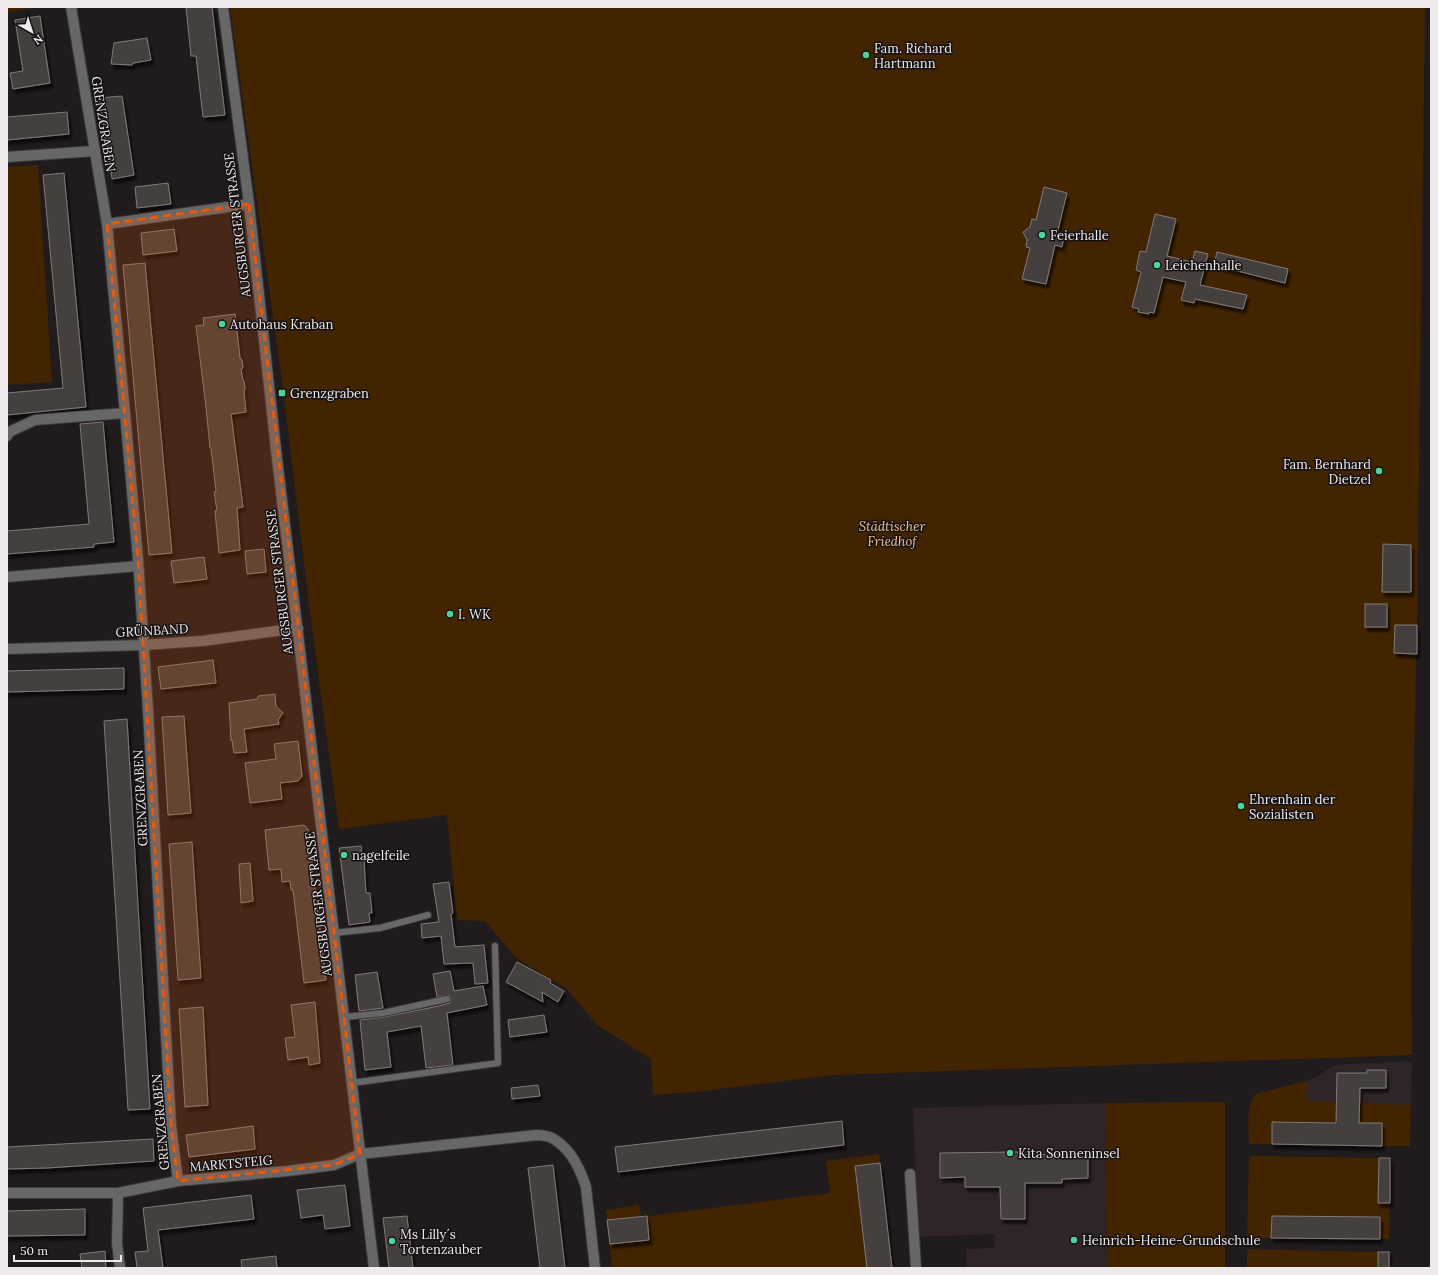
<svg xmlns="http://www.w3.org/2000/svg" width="1438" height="1275" font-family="Lora,serif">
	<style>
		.built { fill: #2f2528 }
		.green { fill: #432400 }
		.building { fill: #443f3e; stroke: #807a78; filter: url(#shadow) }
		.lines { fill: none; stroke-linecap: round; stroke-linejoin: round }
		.service-casing { stroke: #3d383a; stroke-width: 8 }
		.minor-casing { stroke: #3d383a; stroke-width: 12 }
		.tertiary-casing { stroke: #3d383a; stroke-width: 12 }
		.service { stroke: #686768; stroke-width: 6 }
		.minor { stroke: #686768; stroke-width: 10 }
		.tertiary { stroke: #686768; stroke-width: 10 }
		.marked { fill: #e8590c; fill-opacity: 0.2; stroke: #e8590c; stroke-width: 3; stroke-dasharray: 8 5; stroke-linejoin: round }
		.poi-dot { fill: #4bd49b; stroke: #161213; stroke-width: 1.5 }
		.labels { text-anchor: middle; stroke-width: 3; stroke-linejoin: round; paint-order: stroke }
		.poi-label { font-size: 13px; fill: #efebec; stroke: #161213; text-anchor: start }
		.street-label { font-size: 13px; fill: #efebec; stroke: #161213 }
		.park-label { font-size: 13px; font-style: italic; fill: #f4c091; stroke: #161213 }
	</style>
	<defs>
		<filter id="shadow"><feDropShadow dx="2.5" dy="4.5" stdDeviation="1" flood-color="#0009"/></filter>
	</defs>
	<rect width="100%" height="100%" fill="#201b1d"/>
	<g class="built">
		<path d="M1412,1061l-1,44 -104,-4 -1,-20 11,-4 17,-12z"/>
		<path d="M1105,1103l2,165h-140l-1,-19 29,-1 -1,-14 -76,3 -5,-129z"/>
	</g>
	<g class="green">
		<path d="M7,7h33l-33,5z"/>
		<path d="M230,7h1195l-8,618 -6,273 1,157 -579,20 -139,17 -41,3 -2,-36 -54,-34 -30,-36 -51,-31 -31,-37 -28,-1 -10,-105 -108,14 -29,-216 -27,-224z"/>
		<path d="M38,165l14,217 -45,3v-218z"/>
		<path d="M1306,1081l1,20 104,4 -1,41h-28v-23l-109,-1 -1,22h-23c0,-16 -4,-38 7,-50z"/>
		<path d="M1225,1102v166h-118l-2,-165z"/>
		<path d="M879,1154l1,9 -25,3 12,102h-255l-6,-58 33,-5 2,12 189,-24 -4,-32z"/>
		<path d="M1249,1156l130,2 -1,45h12l-1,36h-9v-22l-108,-1 -1,22h-24z"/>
		<path d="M1247,1249l131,3v16h-131z"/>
	</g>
	<g class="building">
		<path d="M186,7h26l13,108 -22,2 -7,-61h-5z"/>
		<path d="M40,16l10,67 -37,6 -3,-16 13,-2 -8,-51z"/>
		<path d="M147,38l4,22 -18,3 -1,2 -21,-1 3,-21z"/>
		<path d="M122,96l12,79 -22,4 -13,-81z"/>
		<path d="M67,112l2,22 -62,6v-23z"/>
		<path d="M64,173l22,234 -79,8v-22l56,-5 -20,-213z"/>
		<path d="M168,183l3,21 -34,4 -2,-21z"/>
		<path d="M1044,187l23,6 -10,41 7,2 -2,11 -7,-2 -9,39 -24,-5 8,-31 -4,-1 1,-7 -4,-8 7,-5 2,-8 4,1z"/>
		<path d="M1155,214l21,5 -9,37 25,6 3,-11 13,3 -8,31 47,10 -4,14 -48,-10 -1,4 -13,-3 5,-18 -23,-5 -9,36 -5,-1v2l-11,-2 1,-3 -7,-2 9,-35 -5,-2 4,-19 6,1z"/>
		<path d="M174,229l3,22 -34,4 -2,-22z"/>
		<path d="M1217,252l71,17 -3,14 -71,-18z"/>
		<path d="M145,263l27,290 -23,2 -26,-290z"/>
		<path d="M235,314l5,44 2,2 1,8 -2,1 2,11 1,1 1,8 -1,2 2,21 -15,2 12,93 -6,1 3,42 -21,3 -4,-42 2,-1 -3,-18 2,-1 -5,-43h-1l-4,-41 -10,-81 8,-1 -1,-7z"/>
		<path d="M103,422l11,120 -20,2v3l-87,7v-23l82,-7 -9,-100z"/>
		<path d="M1383,544l28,1v47h-29z"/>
		<path d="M264,549l2,23 -19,2 -2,-23z"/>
		<path d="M204,557l3,22 -33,4 -3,-22z"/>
		<rect x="1365" y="604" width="22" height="23"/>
		<path d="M1395,625h22v29l-23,-1z"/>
		<path d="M213,660l3,23 -55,6 -3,-22z"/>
		<path d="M124,668v21l-117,3v-21z"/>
		<path d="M275,694l1,12 7,7 -5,7 1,4 -35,5 3,23 -13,1 -2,-13 -1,1 -2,-38 29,-4v-3z"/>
		<path d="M184,716l7,97 -23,2 -6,-98z"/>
		<path d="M127,719l23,390 -22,1 -24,-389z"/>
		<path d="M298,741l4,35 -4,5 -18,2 2,16 -32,4 -5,-40 31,-4 -2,-15z"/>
		<path d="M304,825l4,4 18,151 -22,3 -11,-93h-2l-1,-9 -8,1 -1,-13 -12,1 -4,-40z"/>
		<path d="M192,842l9,136 -23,2 -9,-136z"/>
		<path d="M361,846l1,13h2l2,34h4l2,20h-3l1,9 -21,3 -10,-77z"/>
		<path d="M250,863l3,38 -12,2 -2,-39z"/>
		<path d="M449,882l4,31 -2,1 4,33 29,-2 4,38 -13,1 -2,-21 -29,1 -3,-28 -19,2 -1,-14 18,-2 -6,-38z"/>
		<path d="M517,962l34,18 -1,3 14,8 -6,11 -16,-10 1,10 -37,-20z"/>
		<path d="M450,971l4,20 29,-5 4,19 -40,8 6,52 -27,3 -5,-42 -34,6 4,35 -26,3 -5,-50 24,-3 55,-11 11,-3 1,-5 -2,-3 -12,2 -4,-23z"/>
		<path d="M377,972l6,36 -24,3 -4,-36z"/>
		<path d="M315,1002l5,61 -11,2 -1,-8 -20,3 -3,-22 10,-1 -4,-32z"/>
		<path d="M203,1007l5,98 -23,2 -6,-98z"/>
		<path d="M544,1015l3,17 -37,5 -2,-17z"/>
		<path d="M1367,1070h19v18h-26l-1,35h23v23l-110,-2v-22l64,1 1,-50h30z"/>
		<path d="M538,1085l2,11 -28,3 -1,-11z"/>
		<path d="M842,1121l2,24 -226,27 -3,-25z"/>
		<path d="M253,1126l2,23 -66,8 -3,-22z"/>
		<path d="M153,1139l1,22 -107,7 -40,1v-22z"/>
		<path d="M1020,1152v3l68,-1v24l-26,1v4h-37v36h-24l-1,-32h-35v-10l-25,1v-25z"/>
		<path d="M1379,1158h11v45h-12z"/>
		<path d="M880,1163l12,105h-25l-12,-102z"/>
		<path d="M553,1165l12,103h-25l-12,-100z"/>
		<path d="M345,1185l5,41 -25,3 -2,-14 -22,3 -4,-28z"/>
		<path d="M251,1195l3,24 -96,11 5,38h-26l-2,-16 13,-1 -5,-43z"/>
		<path d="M85,1209v26l-78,1v-25z"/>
		<path d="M407,1216l6,52h-24l-6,-50z"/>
		<path d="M647,1216l2,24 -39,4 -3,-24z"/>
		<path d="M1272,1216l108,1v22l-109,-1z"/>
		<path d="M105,1251l1,17h-24l-2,-14z"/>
		<rect x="1378" y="1252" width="11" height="16"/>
		<path d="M276,1256l1,12h-35l-1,-8z"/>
	</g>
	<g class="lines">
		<g class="service-casing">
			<g id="service">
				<path d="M334,933l46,-5 48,-13"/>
				<path d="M345,1017l38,-4 64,-14"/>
				<path d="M352,1083l146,-20 -3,-117"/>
			</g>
		</g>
		<g class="minor-casing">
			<g id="minor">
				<path d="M71,7l36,217 18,189 13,146 10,152 23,415 7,55"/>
				<path d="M7,157l88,-6"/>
				<path d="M107,224l142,-20"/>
				<path d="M7,436l2,-4 26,-12 90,-7"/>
				<path d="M7,577l131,-11"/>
				<path d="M7,649l136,-4 59,-4 96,-13"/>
				<path d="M910,1174l6,94"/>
				<path d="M7,1193h111l60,-12 110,-10 46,-6 26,-11 177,-19c4,0 9,1 13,2 19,9 30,31 36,50l9,81"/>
				<path d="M118,1193l-1,50 3,25"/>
			</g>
		</g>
		<g class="tertiary-casing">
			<path id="tertiary" d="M223,7l26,197 28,254 97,810"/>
		</g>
		<use href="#service" class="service"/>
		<use href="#minor" class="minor"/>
		<use href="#tertiary" class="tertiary"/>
	</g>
	<path class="marked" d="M249,204l111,950 -26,11 -156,16 -7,-55 -33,-567 -31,-335z"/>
	<g class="poi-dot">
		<circle cx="866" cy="55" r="4"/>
		<circle cx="1042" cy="235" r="4"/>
		<circle cx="1157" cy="265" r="4"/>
		<circle cx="222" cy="324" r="4"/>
		<rect x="278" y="389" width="8" height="8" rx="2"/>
		<circle cx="1379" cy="471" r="4"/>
		<circle cx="450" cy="614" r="4"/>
		<circle cx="1241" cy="806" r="4"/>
		<circle cx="344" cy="855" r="4"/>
		<circle cx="1010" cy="1153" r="4"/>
		<circle cx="1074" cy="1240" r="4"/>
		<circle cx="392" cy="1241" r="4"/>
	</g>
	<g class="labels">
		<g class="poi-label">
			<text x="874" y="53">Fam. Richard<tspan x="874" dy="15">Hartmann</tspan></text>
			<text x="1050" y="240">Feierhalle</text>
			<text x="1165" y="270">Leichenhalle</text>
			<text x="230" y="329">Autohaus Kraban</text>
			<text x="290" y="398">Grenzgraben</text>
			<text x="1371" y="469" text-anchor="end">Fam. Bernhard<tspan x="1371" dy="15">Dietzel</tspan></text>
			<text x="458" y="619">I. WK</text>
			<text x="1249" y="804">Ehrenhain der<tspan x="1249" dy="15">Sozialisten</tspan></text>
			<text x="352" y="860">nagelfeile</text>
			<text x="1018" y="1158">Kita Sonneninsel</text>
			<text x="400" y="1239">Ms Lilly´s<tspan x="400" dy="15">Tortenzauber</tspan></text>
			<text x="1082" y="1245">Heinrich-Heine-Grundschule</text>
		</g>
		<g class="street-label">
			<text transform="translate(104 124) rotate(81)" y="5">GRENZGRABEN</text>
			<text transform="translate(237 225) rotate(-97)" y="5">AUGSBURGER STRASSE</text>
			<text transform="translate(279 582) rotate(-97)" y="5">AUGSBURGER STRASSE</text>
			<text transform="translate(152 630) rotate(-3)" y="5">GRÜNBAND</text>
			<text transform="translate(140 798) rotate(-93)" y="5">GRENZGRABEN</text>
			<text transform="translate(318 904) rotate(-97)" y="5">AUGSBURGER STRASSE</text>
			<text transform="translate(160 1122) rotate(-95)" y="5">GRENZGRABEN</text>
			<text transform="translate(231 1163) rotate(-5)" y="5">MARKTSTEIG</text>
		</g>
		<g class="park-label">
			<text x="892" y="531">Städtischer<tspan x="892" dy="15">Friedhof</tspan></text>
		</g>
	</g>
	<rect width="1438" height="1275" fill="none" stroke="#efebec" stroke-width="16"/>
	<g transform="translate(32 32) rotate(141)" stroke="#161213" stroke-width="3" paint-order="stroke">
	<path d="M0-3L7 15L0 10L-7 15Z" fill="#efebec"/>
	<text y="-6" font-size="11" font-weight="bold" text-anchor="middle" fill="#efebec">N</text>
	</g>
	<path d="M14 1255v6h107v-6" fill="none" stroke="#efebec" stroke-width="2"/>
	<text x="20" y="1255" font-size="12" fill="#efebec" stroke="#161213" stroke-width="3" paint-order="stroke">50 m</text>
</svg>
